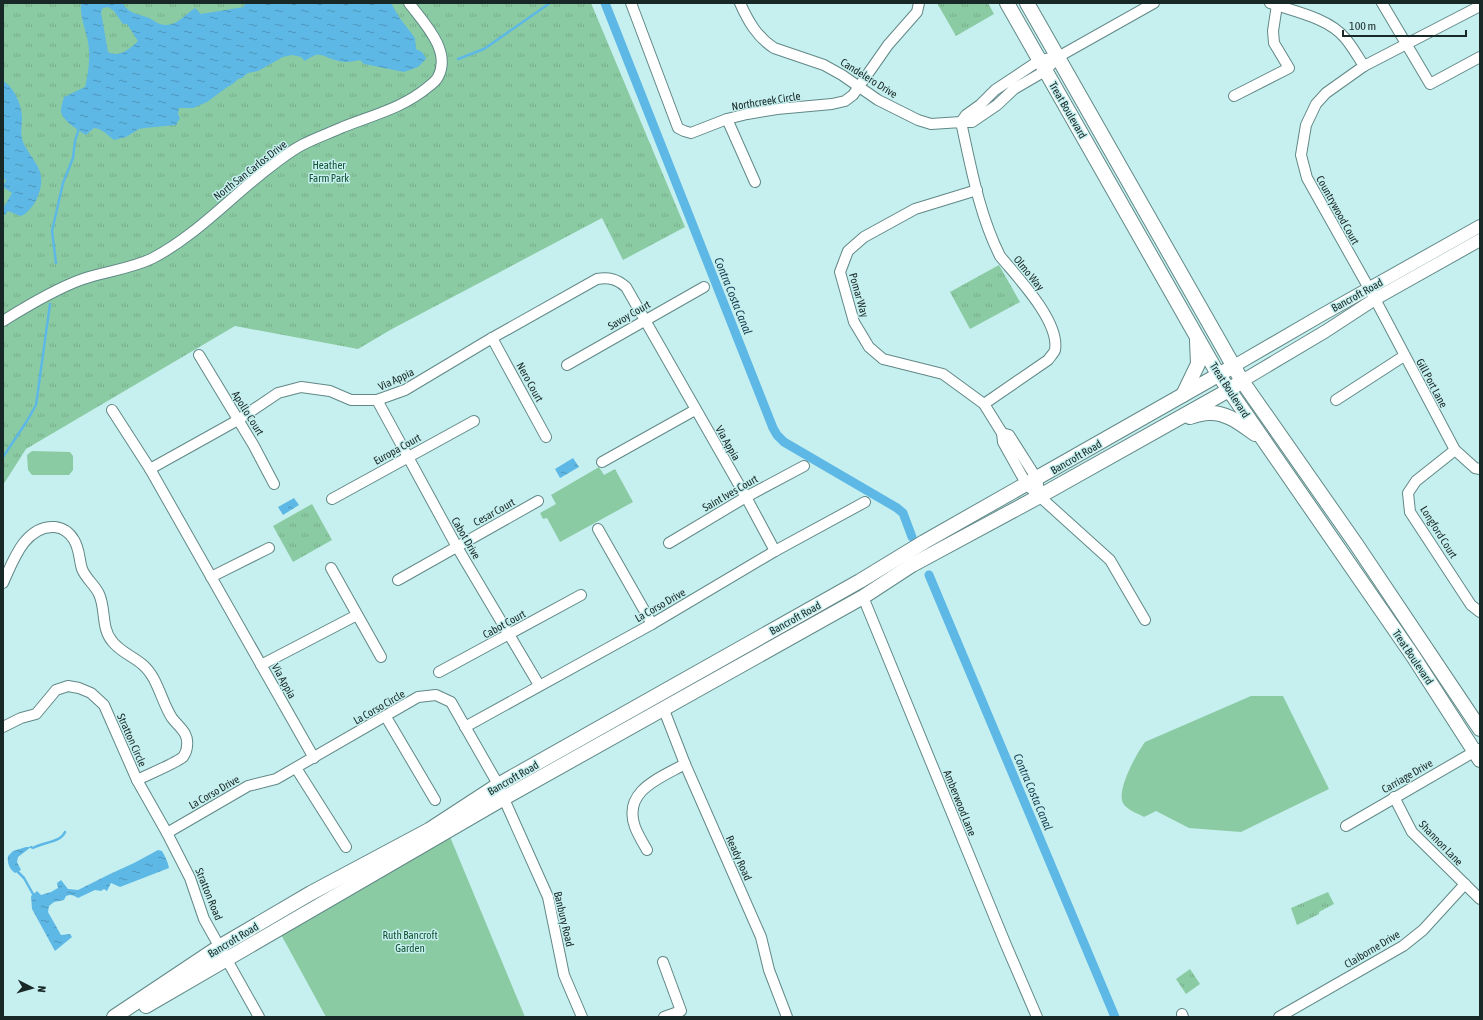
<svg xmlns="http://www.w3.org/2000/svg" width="1483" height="1020" font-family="'Asap Condensed',sans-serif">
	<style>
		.green { fill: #8bcba3 }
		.park { fill: url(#park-tufts) }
		.water { fill: url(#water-ripples); fill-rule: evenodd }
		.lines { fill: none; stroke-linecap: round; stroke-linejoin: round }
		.stream { stroke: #5eb8e6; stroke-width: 2.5 }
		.canal { stroke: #5eb8e6; stroke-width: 9 }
		.minor-casing { stroke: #618887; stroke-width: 12 }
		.tertiary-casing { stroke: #618887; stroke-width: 14 }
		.secondary-casing { stroke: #618887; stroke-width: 16 }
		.minor { stroke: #fff; stroke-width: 10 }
		.tertiary { stroke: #fff; stroke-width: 12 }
		.secondary { stroke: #fff; stroke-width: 14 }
		.labels { text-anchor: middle; stroke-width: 3; stroke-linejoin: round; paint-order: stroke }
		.street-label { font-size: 11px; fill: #182827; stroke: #c6f0ef }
		.park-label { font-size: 11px; fill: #135232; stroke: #c6f0ef }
		.water-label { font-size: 12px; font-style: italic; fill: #194154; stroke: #c6f0ef }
	</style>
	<defs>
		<pattern id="park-tufts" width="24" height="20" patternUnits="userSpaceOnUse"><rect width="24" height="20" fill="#8bcba3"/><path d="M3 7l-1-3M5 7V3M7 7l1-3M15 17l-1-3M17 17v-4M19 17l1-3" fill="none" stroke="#77ae8c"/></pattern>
		<pattern id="water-ripples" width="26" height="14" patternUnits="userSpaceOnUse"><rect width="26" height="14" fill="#5eb8e6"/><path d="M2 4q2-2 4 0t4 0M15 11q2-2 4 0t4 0" fill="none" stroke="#4d96ba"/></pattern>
	</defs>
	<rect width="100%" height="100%" fill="#c6f0ef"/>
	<g class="green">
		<path d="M32,451l38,1 3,4v14l-4,5h-37l-4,-5 -1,-15z"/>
		<path d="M599,467l5,8 11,-6 18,33 -73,40 -13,-24 -4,1 -3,-6 16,-9 -5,-9z"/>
		<path d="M1251,696h32l46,93 -88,43 -52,-4 -33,-17 -12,6c-7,-4 -17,-7 -21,-14 -7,-13 14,-50 22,-61z"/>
		<path d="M448,832l77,185h-199l-48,-88z"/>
	</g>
	<g class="park">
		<path d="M3,3h588l94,224 -62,33 -21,-42 -210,111 -34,20 -123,-23 -209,123 -23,36z"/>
		<path d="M937,3h51l6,11 -38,22z"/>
		<path d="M999,265l21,37 -50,27 -20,-37z"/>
		<path d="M312,504l20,36 -39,22 -20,-36z"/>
		<path d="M1328,892l6,12 -15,8v2l-22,11 -6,-17z"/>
		<path d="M1190,969l10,15 -14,10 -10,-15z"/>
	</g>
	<g class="water">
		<path d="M81,3h43v3c8,8 11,7 22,11 5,1 9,5 14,7 15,5 24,-9 35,-16l6,6 43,-7 1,-4h146l8,14 16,21 1,11 6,3 4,6 -1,2 -7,7 -14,5 -40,-8 -4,-4c-8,2 -17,3 -25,0 -14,-4 -15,-10 -30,1l-4,-4 -9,-2 -9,2 -25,14 -10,2 -6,5 -4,1 -4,4 -8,5 -19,14 -14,6h-14l-1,6 2,4 -4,7 -31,3 -6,1 -13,8 -12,3c-7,-5 -11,-11 -20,-12l-8,7c-8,-5 -26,-16 -25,-25 0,-4 2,-9 3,-13l21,-10c4,-17 6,-32 2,-50 -3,-11 -7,-22 -6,-34zM108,7l6,4 9,13h4l11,17c-8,8 -19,17 -30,11l-7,-40 2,-4z"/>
		<path d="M3,81c11,6 19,24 19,37 0,8 -2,16 1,24 8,18 23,26 17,48 -2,5 -3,10 -6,14 -4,5 -8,11 -14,12l-12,-5 -3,4 -2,-2v-4l9,-16 -9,-6 3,-7 -3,-2z"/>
		<path d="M573,458l6,9 -19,11 -5,-9z"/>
		<path d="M294,498l5,7 -16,10 -5,-8z"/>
		<path d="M26,847h5l-13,10 -1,5 4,8 -6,3c-6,-4 -8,-11 -7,-17l5,-5z"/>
		<path d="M158,850l4,1c3,5 6,11 7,17l-49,19 -9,-4 -4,8 -3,-2 -3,2 -6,-1 -17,8c-5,-3 -7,-4 -12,-2l-2,4 -10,2 -5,4 -1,6 13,23 9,-1 2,3 -17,14 -23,-42 -1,-13 6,-5 4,4 10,-3 7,-4 -1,-5 4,-3 7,9 10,1 32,-16 24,-11z"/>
	</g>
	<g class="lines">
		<g class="stream">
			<path d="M458,59l26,-10 66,-46"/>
			<path d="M56,263l-4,-32 11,-48 10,-25 2,-17 4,-13"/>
			<path d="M3,457l24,-36 9,-16 14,-101"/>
			<path d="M31,847l2,1c10,-6 27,-5 32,-16"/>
			<path d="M17,871l7,7 9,16"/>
		</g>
		<g class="canal">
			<path d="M605,3l168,425 4,7 7,7 113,66 6,5 9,24"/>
			<path d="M929,575l186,442"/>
		</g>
		<g class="minor-casing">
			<g id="minor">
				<path d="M631,3l47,125 6,3 7,2 36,-14 20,-5 30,-5 55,-5 13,-3 8,-6 35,-50 29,-33 2,-9"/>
				<path d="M740,3c8,18 17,34 34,45l50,17 18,10 36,25 40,20 13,4 30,-2c10,45 18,92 39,134 17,21 60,65 55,94 -1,3 -5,7 -7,10l-64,44"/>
				<path d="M1270,3c23,8 59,15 75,35 7,8 13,19 19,28"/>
				<path d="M1382,3l48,81 50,-27"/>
				<path d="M1480,6l-116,60 -38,27 -10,11 -10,21 -5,30 6,23 68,121 80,151 20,18 5,1"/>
				<path d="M1058,57l-18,3 -45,30 -15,15 -14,10 -5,7h11l25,-17 17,-16 31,-18 13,-14 96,-54"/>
				<path d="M1234,96l55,-28 -15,-25 -1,-12 4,-26"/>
				<path d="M727,119l28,63"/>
				<path d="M977,190l-62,19 -51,28 -16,14 -8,21 14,50 15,25 14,12 60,15 41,30 18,29"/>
				<path d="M3,321c24,-15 54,-33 80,-42 23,-8 48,-10 70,-21 40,-21 72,-55 107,-83 14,-11 27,-22 42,-30 13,-7 28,-12 41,-18 30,-12 60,-19 85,-40 4,-3 8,-6 10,-10 14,-26 -14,-54 -29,-74"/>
				<path d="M492,338l54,99"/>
				<path d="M199,355l55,91 20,38"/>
				<path d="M567,365l137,-78"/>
				<path d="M377,400l80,147 82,138"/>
				<path d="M1336,400l68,-44"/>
				<path d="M112,410l38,59 164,289"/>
				<path d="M1455,450l-39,31 -8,12 2,19 61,93 9,7"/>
				<path d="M602,462l93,-52"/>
				<path d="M150,469l88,-49 40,-27 23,-6 29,4 21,9h26l28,-10 87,-52 105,-59c12,-2 20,0 29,8l120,210 29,54"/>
				<path d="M1040,496l-3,-17 -28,-44 -7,-2 1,9 24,43 83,75 35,60"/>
				<path d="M332,499l142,-78"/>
				<path d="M598,529l54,95"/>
				<path d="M669,543l77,-46 58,-31"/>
				<path d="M331,568l50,89"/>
				<path d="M211,577l58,-29"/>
				<path d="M398,580l140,-79"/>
				<path d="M3,583c10,-22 22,-58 52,-56 8,1 15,6 19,13 6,10 5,20 8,29 4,10 13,16 17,25 7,15 2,34 13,47 8,11 21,15 31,24 15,13 18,36 29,53 7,9 17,15 15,28 0,3 -2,8 -4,11 -7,6 -36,18 -46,23l-33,-75 -13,-12 -12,-5 -11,-2 -12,4 -20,24 -15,4 -18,9"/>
				<path d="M863,597l143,348 31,72"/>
				<path d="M261,665l96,-50"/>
				<path d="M439,672l142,-77"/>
				<path d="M664,710l21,54 76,173 8,33 18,47"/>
				<path d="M386,717l49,83"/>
				<path d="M465,727l187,-103 123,-73 90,-49"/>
				<path d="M296,768l50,79"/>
				<path d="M137,780l30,53 23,45 14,41 55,98"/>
				<path d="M1394,797l18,35 68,67"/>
				<path d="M1346,826l133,-77"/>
				<path d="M167,833l81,-47 28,-7 142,-82 18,-2 15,7 44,77 53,118 16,78 18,42"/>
				<path d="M647,850c-4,-7 -9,-15 -12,-23 -13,-36 25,-49 50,-63"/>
				<path d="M663,962l18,49 -17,6"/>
				<path d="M1182,1014l1,3"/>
				<path d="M1279,1017l124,-71 20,-16 42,-46"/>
			</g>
		</g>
		<g class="tertiary-casing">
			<g id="tertiary">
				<path d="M1234,366l86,-50 160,-90"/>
				<path d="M1242,381l84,-50 49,-32 105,-59"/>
			</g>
		</g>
		<g class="secondary-casing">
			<g id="secondary">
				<path d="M1007,3l211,371 195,282 67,104"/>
				<path d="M1027,3l215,378 114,163 124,185"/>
				<path d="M1183,395l15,-31 -1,-23"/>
				<path d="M1190,417c6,-2 13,-4 19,-4 18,-1 33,12 46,21"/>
				<path d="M146,1006l358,-208 359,-201 49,-32 128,-69 189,-106 13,-9"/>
				<path d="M114,1017l105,-70 92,-54 118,-63 69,-45 362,-204 64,-39 310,-176"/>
			</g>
		</g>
		<use href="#minor" class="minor"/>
		<use href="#tertiary" class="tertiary"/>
		<use href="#secondary" class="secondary"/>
	</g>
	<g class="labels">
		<g class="street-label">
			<text transform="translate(869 78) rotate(32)" y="4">Candelero Drive</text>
			<text transform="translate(766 101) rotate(-9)" y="4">Northcreek Circle</text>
			<text transform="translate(1068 110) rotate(60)" y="4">Treat Boulevard</text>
			<text transform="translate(250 170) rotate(-38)" y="4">North San Carlos Drive</text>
			<text transform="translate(1338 210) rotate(61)" y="4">Countrywood Court</text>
			<text transform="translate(1029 273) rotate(51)" y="4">Olmo Way</text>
			<text transform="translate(859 295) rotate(74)" y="4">Pomar Way</text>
			<text transform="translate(1357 295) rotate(-29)" y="4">Bancroft Road</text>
			<text transform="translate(629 315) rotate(-30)" y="4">Savoy Court</text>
			<text transform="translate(396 379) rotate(-25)" y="4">Via Appia</text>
			<text transform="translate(530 382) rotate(61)" y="4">Nero Court</text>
			<text transform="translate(1432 383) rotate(62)" y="4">Gill Port Lane</text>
			<text transform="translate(1230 390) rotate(57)" y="4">Treat Boulevard</text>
			<text transform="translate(248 413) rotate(58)" y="4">Apollo Court</text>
			<text transform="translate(728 443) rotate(60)" y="4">Via Appia</text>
			<text transform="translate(397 449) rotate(-29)" y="4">Europa Court</text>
			<text transform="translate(1076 457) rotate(-30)" y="4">Bancroft Road</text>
			<text transform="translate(730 493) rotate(-30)" y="4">Saint Ives Court</text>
			<text transform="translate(494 512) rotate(-29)" y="4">Cesar Court</text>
			<text transform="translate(1439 532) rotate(58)" y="4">Longford Court</text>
			<text transform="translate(466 538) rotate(60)" y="4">Cabot Drive</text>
			<text transform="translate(660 605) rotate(-30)" y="4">La Corso Drive</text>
			<text transform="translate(795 618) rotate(-29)" y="4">Bancroft Road</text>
			<text transform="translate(504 624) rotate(-29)" y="4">Cabot Court</text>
			<text transform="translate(1413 657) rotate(56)" y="4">Treat Boulevard</text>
			<text transform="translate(284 681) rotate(61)" y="4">Via Appia</text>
			<text transform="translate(379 707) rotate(-30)" y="4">La Corso Circle</text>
			<text transform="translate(132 740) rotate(66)" y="4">Stratton Circle</text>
			<text transform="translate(1407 776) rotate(-30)" y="4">Carriage Drive</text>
			<text transform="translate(513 778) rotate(-30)" y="4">Bancroft Road</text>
			<text transform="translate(214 792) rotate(-30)" y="4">La Corso Drive</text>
			<text transform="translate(960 803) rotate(68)" y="4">Amberwood Lane</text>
			<text transform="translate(1441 843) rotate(46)" y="4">Shannon Lane</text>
			<text transform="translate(739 858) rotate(66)" y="4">Ready Road</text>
			<text transform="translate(209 894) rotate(68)" y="4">Stratton Road</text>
			<text transform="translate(564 919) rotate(77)" y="4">Banbury Road</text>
			<text transform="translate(233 940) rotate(-31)" y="4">Bancroft Road</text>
			<text transform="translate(1372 949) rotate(-31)" y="4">Claiborne Drive</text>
		</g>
		<g class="park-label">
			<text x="329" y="169">Heather<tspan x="329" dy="13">Farm Park</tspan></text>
			<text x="410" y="939">Ruth Bancroft<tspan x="410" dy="13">Garden</tspan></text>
		</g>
		<g class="water-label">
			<text transform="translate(733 296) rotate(68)" y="4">Contra Costa Canal</text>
			<text transform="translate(1033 792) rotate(67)" y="4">Contra Costa Canal</text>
		</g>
	</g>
	<rect width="1483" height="1020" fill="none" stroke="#182827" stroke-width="8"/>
	<g transform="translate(32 988) rotate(96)" stroke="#c6f0ef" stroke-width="3" paint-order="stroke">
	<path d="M0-3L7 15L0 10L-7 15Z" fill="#182827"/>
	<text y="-6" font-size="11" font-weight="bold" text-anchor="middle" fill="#182827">N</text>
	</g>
	<path d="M1343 30v6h123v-6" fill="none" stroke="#182827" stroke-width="2"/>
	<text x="1349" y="30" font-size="12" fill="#182827" stroke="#c6f0ef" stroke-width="3" paint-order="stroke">100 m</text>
</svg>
